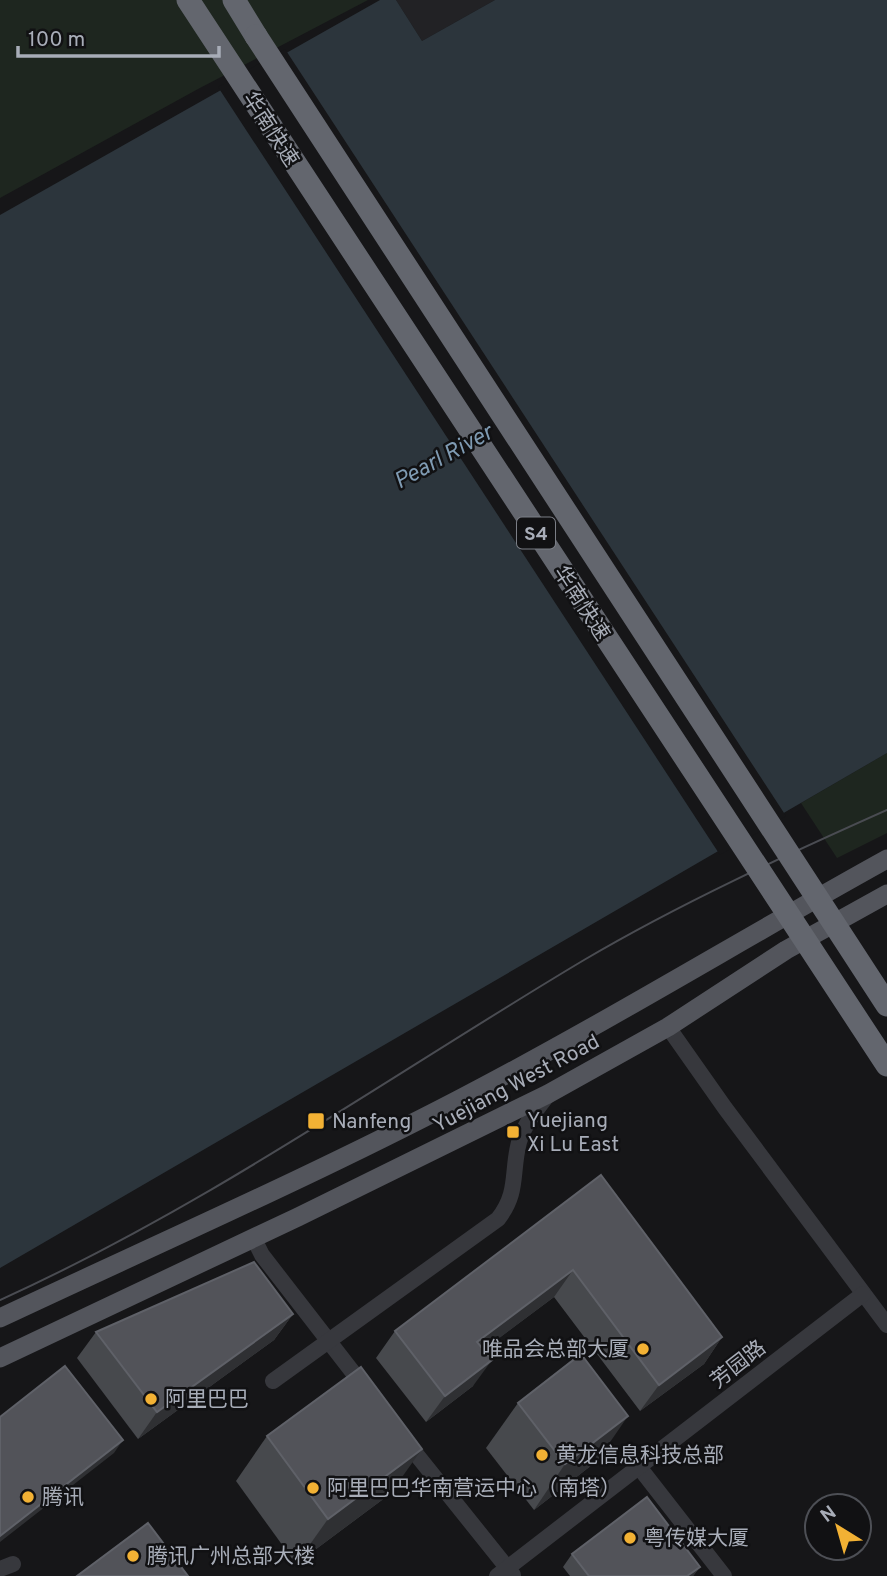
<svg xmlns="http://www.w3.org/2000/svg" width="887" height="1576" font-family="Overpass,'Noto Sans SC',sans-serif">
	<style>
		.built { fill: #222225 }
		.green { fill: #1e261f }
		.water { fill: #2c353c }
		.pier { fill: #161618 }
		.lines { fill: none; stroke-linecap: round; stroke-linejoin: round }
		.minor { stroke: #37383d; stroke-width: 16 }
		.major { stroke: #53555c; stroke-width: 19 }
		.highway { stroke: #63666e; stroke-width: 23 }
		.tram { stroke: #4a4c52; stroke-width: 2 }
		.highway-bridge { stroke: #63666e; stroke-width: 23 }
		.wall { fill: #47494d }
		.shaded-wall { fill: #2f3033 }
		.building { fill: #525359; stroke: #5f6168; stroke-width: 2 }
		.poi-dot { fill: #f2b134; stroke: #111113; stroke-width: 2.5 }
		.labels { text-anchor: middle; stroke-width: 5; stroke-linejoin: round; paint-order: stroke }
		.shield { fill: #111113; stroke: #7b7e86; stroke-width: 2 }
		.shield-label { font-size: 19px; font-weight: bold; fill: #a8adb8 }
		.street-label { font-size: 21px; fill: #a8adb8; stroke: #111113 }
		.poi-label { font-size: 21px; fill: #a8adb8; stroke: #111113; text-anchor: start }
		.water-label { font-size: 23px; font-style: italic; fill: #7f9bb3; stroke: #111113 }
	</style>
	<rect width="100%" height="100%" fill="#161618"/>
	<path class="built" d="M396,0h99l-73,41z"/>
	<g class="green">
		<path d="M0,0h368l-170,89 -198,109z"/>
		<path d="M887,753v80l-50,25 -36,-55z"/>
	</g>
	<path class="water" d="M380,0h16l26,41 73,-41h392v753l-887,515v-1053z"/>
	<path class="pier" d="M285,49l501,767 -66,39 -502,-768z"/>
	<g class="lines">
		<g class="minor">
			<path d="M668,1027l57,81 162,217"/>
			<path d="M254,1239l8,16 103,133"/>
			<path d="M273,1381l225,-162c21,-27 13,-46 21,-77 5,-17 17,-32 28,-46"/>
			<path d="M404,1439l109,136"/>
			<path d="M639,1467l85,109"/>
			<path d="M0,1569l13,-5"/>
			<path d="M497,1576l366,-282"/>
		</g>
		<g class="major">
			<path d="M0,1318c153,-72 308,-140 458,-218 146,-76 286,-162 429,-241"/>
			<path d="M0,1358l298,-141 250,-123 120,-67 118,-77 101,-56"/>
		</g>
		<path class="highway" d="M234,0l22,36"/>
		<path class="tram" d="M0,1300c206,-93 391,-225 584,-340 97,-57 200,-104 303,-150"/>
		<g class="highway-bridge">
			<path d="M188,0l699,1065"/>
			<path d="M256,36l631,969"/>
		</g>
	</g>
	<g class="wall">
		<path d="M601,1175l121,162 -18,27 -64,47 -86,-114 -71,53 -10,36 -47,36 -50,-64 19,-27z"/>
		<path d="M293,1314l-19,26 -136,99 -61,-81 19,-26z"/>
		<path d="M518,1403l79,58 -63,49 -48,-62z"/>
		<path d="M267,1436l123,58 -94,70 -60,-83z"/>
		<path d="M572,1554l128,13 -7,9h-123l-7,-9z"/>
	</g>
	<g class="shaded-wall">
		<path d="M573,1270l-19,27 -96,72 19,-27z"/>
		<path d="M293,1314l-19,26 -136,99 19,-27z"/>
		<path d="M722,1337l-18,27 -64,47 19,-26z"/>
		<path d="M492,1360l-19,26 -47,36 19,-26z"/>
		<path d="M628,1416l-31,45 -63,49 31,-46z"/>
		<path d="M123,1440l-9,13 -114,89v-6z"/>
		<path d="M422,1449l-32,45 -94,70 32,-45z"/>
		<path d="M700,1567l-7,9h-6z"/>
	</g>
	<g class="building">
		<path d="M601,1175l121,162 -63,48 -86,-115 -96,72 15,18 -47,36 -50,-65z"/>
		<path d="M254,1262l39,52 -136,98 -61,-80z"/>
		<path d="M581,1354l47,62 -63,48 -47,-61z"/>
		<path d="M65,1366l58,74 -123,96v-119z"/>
		<path d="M361,1367l61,82 -94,70 -61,-83z"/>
		<path d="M647,1497l53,70 -13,9h-98l-17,-22z"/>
		<path d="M148,1523l40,53h-111z"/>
	</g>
	<g class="poi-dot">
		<rect x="307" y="1112" width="18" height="18" rx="3.5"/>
		<rect x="506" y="1125" width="14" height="14" rx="3.5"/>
		<circle cx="643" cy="1349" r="7"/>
		<circle cx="151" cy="1399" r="7"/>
		<circle cx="542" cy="1455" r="7"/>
		<circle cx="313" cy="1488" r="7"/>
		<circle cx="28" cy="1497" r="7"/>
		<circle cx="630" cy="1538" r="7"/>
		<circle cx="133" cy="1556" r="7"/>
	</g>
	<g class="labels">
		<rect class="shield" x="517" y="517.5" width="38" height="31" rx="5"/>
		<g class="shield-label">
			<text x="536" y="540">S4</text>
		</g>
		<g class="street-label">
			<text transform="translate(271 129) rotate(57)" y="7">华南快速</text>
			<text transform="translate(582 603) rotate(57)" y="7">华南快速</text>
			<text transform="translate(516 1083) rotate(-28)" y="7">Yuejiang West Road</text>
			<text transform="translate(738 1364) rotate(-38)" y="7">芳园路</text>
		</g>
		<g class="poi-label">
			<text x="527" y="1127">Yuejiang<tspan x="527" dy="24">Xi Lu East</tspan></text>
			<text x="332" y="1128">Nanfeng</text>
			<text x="629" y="1356" text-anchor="end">唯品会总部大厦</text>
			<text x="165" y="1406">阿里巴巴</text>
			<text x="556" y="1462">黄龙信息科技总部</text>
			<text x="327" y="1495">阿里巴巴华南营运中心（南塔）</text>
			<text x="42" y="1504">腾讯</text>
			<text x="644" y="1545">粤传媒大厦</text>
			<text x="147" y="1563">腾讯广州总部大楼</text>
		</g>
		<g class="water-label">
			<text transform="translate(443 456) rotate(-29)" y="8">Pearl River</text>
		</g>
	</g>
	<g transform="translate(838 1527) rotate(323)"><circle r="33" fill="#111113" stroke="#4d4f55" stroke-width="2"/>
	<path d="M0-5L12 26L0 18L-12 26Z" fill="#f2b134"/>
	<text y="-10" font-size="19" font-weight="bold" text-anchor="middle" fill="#a8adb8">N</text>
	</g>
	<path d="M18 46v10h201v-10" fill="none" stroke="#a8adb8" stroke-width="3.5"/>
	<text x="28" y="46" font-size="21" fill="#a8adb8" stroke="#111113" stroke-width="5" paint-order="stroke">100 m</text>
</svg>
